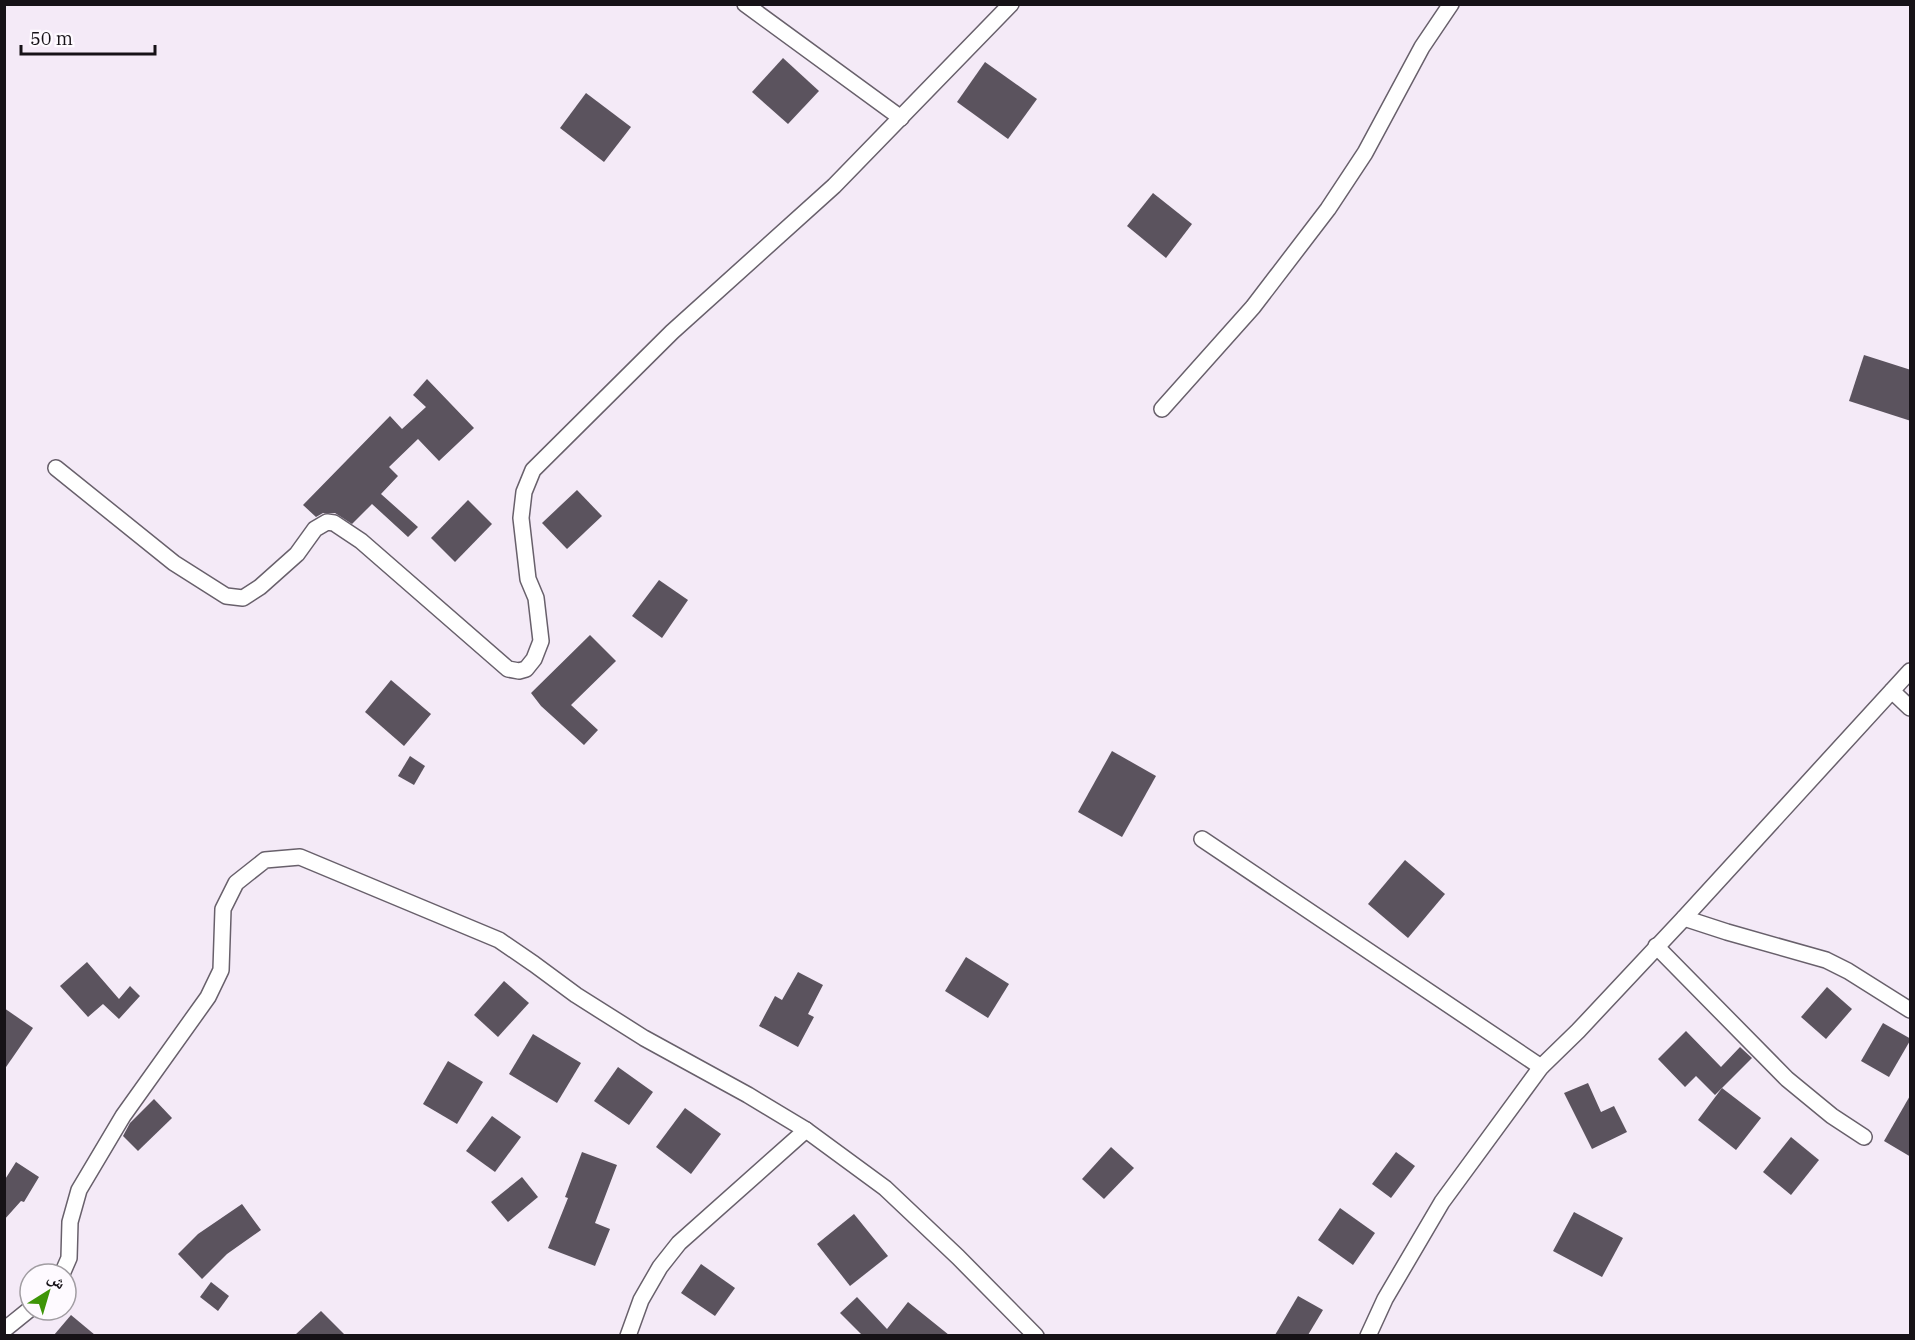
<svg xmlns="http://www.w3.org/2000/svg" width="1915" height="1340" font-family="'IBM Plex Serif','Noto Naskh Arabic',serif">
	<style>
		.building { fill: #5b535e }
		.lines { fill: none; stroke-linecap: round; stroke-linejoin: round }
		.minor-casing { stroke: #68606b; stroke-width: 18 }
		.minor { stroke: #fff; stroke-width: 15 }
	</style>
	<rect width="100%" height="100%" fill="#f4eaf7"/>
	<g class="building">
		<path d="M783,58l36,33 -31,33 -36,-32z"/>
		<path d="M985,62l52,37 -29,40 -51,-37z"/>
		<path d="M586,93l45,34 -27,35 -44,-34z"/>
		<path d="M1153,193l39,31 -26,34 -39,-32z"/>
		<path d="M1864,355l47,15v51l-62,-20z"/>
		<path d="M427,379l47,49 -35,33 -21,-22 -29,28 9,9 -17,18 37,33 -10,10 -36,-33 -20,20 -17,-11h-12l-7,4 -13,-12 87,-89 12,13 24,-22 -13,-12z"/>
		<path d="M577,490l25,26 -35,33 -25,-26z"/>
		<path d="M468,500l24,24 -37,38 -24,-24z"/>
		<path d="M659,580l29,20 -26,38 -30,-22z"/>
		<path d="M590,635l26,26 -45,44 27,25 -14,15 -43,-39 -10,-13z"/>
		<path d="M391,680l40,34 -27,32 -39,-34z"/>
		<path d="M1112,751l44,25 -34,61 -44,-25z"/>
		<path d="M410,756l15,10 -11,19 -16,-9z"/>
		<path d="M1405,860l40,34 -37,44 -40,-34z"/>
		<path d="M966,957l43,27 -21,34 -43,-27z"/>
		<path d="M87,962l32,37 11,-13 10,10 -21,23 -16,-15 -15,13 -28,-31z"/>
		<path d="M798,972l25,13 -15,29 6,3 -16,30 -39,-21 16,-30 7,4z"/>
		<path d="M504,981l25,22 -31,34 -24,-22z"/>
		<path d="M1827,987l25,22 -26,30 -25,-22z"/>
		<path d="M4,1008l29,20 -29,42z"/>
		<path d="M1883,1023l28,16 -22,38 -28,-16z"/>
		<path d="M1686,1031l35,36 19,-20 12,11 -37,37 -19,-19 -11,11 -27,-28z"/>
		<path d="M533,1034l48,29 -24,40 -48,-29z"/>
		<path d="M448,1061l35,21 -26,42 -34,-20z"/>
		<path d="M618,1067l35,25 -24,33 -35,-24z"/>
		<path d="M1588,1083l13,29 13,-6 13,26 -35,17 -28,-56z"/>
		<path d="M1722,1088l39,30 -25,32 -38,-30z"/>
		<path d="M1911,1094v63l-27,-16z"/>
		<path d="M154,1099l18,19 -34,33 -15,-15 7,-13z"/>
		<path d="M685,1108l36,26 -30,40 -35,-27z"/>
		<path d="M492,1116l29,21 -26,35 -29,-21z"/>
		<path d="M1791,1137l28,23 -28,35 -28,-23z"/>
		<path d="M1111,1147l23,21 -30,31 -22,-20z"/>
		<path d="M582,1152l35,13 -22,58 15,6 -15,37 -47,-18 20,-50 -3,-1z"/>
		<path d="M1396,1152l19,14 -24,32 -19,-14z"/>
		<path d="M16,1162l23,15 -15,25 -3,-1 -17,19v-39z"/>
		<path d="M522,1177l16,20 -30,25 -17,-20z"/>
		<path d="M242,1204l19,26 -34,24 -25,25 -24,-25 20,-20z"/>
		<path d="M1340,1208l35,25 -22,32 -35,-25z"/>
		<path d="M1574,1212l49,26 -21,39 -49,-26z"/>
		<path d="M854,1214l34,42 -38,30 -33,-42z"/>
		<path d="M701,1264l34,24 -20,28 -34,-23z"/>
		<path d="M211,1282l18,14 -11,15 -18,-14z"/>
		<path d="M1298,1296l25,14 -15,25h-33z"/>
		<path d="M857,1297l30,32 21,-27 41,33h-87l-22,-22z"/>
		<path d="M321,1311l24,24h-50z"/>
		<path d="M71,1315l24,20h-41z"/>
	</g>
	<g class="lines">
		<g class="minor-casing">
			<g id="minor">
				<path d="M745,4l156,114"/>
				<path d="M1162,409l91,-102 75,-98 37,-56 57,-106 29,-43"/>
				<path d="M56,468l118,95 52,33 17,2 17,-11 37,-33 18,-25 12,-7 7,1 27,18 147,128 11,2 7,-2 8,-10 7,-18 -5,-43 -8,-19 -7,-61 3,-26 9,-22 139,-138 162,-146 177,-182"/>
				<path d="M1892,691l18,17"/>
				<path d="M1202,839l339,228"/>
				<path d="M1684,918l43,14 99,28 22,11 62,39"/>
				<path d="M1656,946l131,133 45,37 32,21"/>
				<path d="M62,1274l7,-16 1,-36 9,-32 44,-74 85,-119 13,-27 2,-61 13,-26 29,-23 35,-3 199,83 35,24 42,31 68,43 104,57 58,35 79,58 73,69 78,79"/>
				<path d="M4,1330l26,-21"/>
				<path d="M628,1336l13,-36 19,-33 19,-24 127,-113"/>
				<path d="M1368,1336l17,-37 57,-97 99,-135 37,-36 106,-113 226,-247"/>
			</g>
		</g>
		<use href="#minor" class="minor"/>
	</g>
	<rect width="1915" height="1340" fill="none" stroke="#161217" stroke-width="12"/>
	<g transform="translate(48 1292) rotate(37)"><circle r="28" fill="#fefaff" stroke="#a19da2" stroke-width="1.5"/>
	<path d="M0-4.5L10 22L0 15L-10 22Z" fill="#3e9508"/>
	<text y="-9" font-size="16" font-weight="bold" text-anchor="middle" fill="#161217">ش</text>
	</g>
	<path d="M21 45v9h134v-9" fill="none" stroke="#161217" stroke-width="3"/>
	<text x="30" y="45" font-size="18" fill="#161217" stroke="#fefaff" stroke-width="4.5" paint-order="stroke">50 m</text>
</svg>
